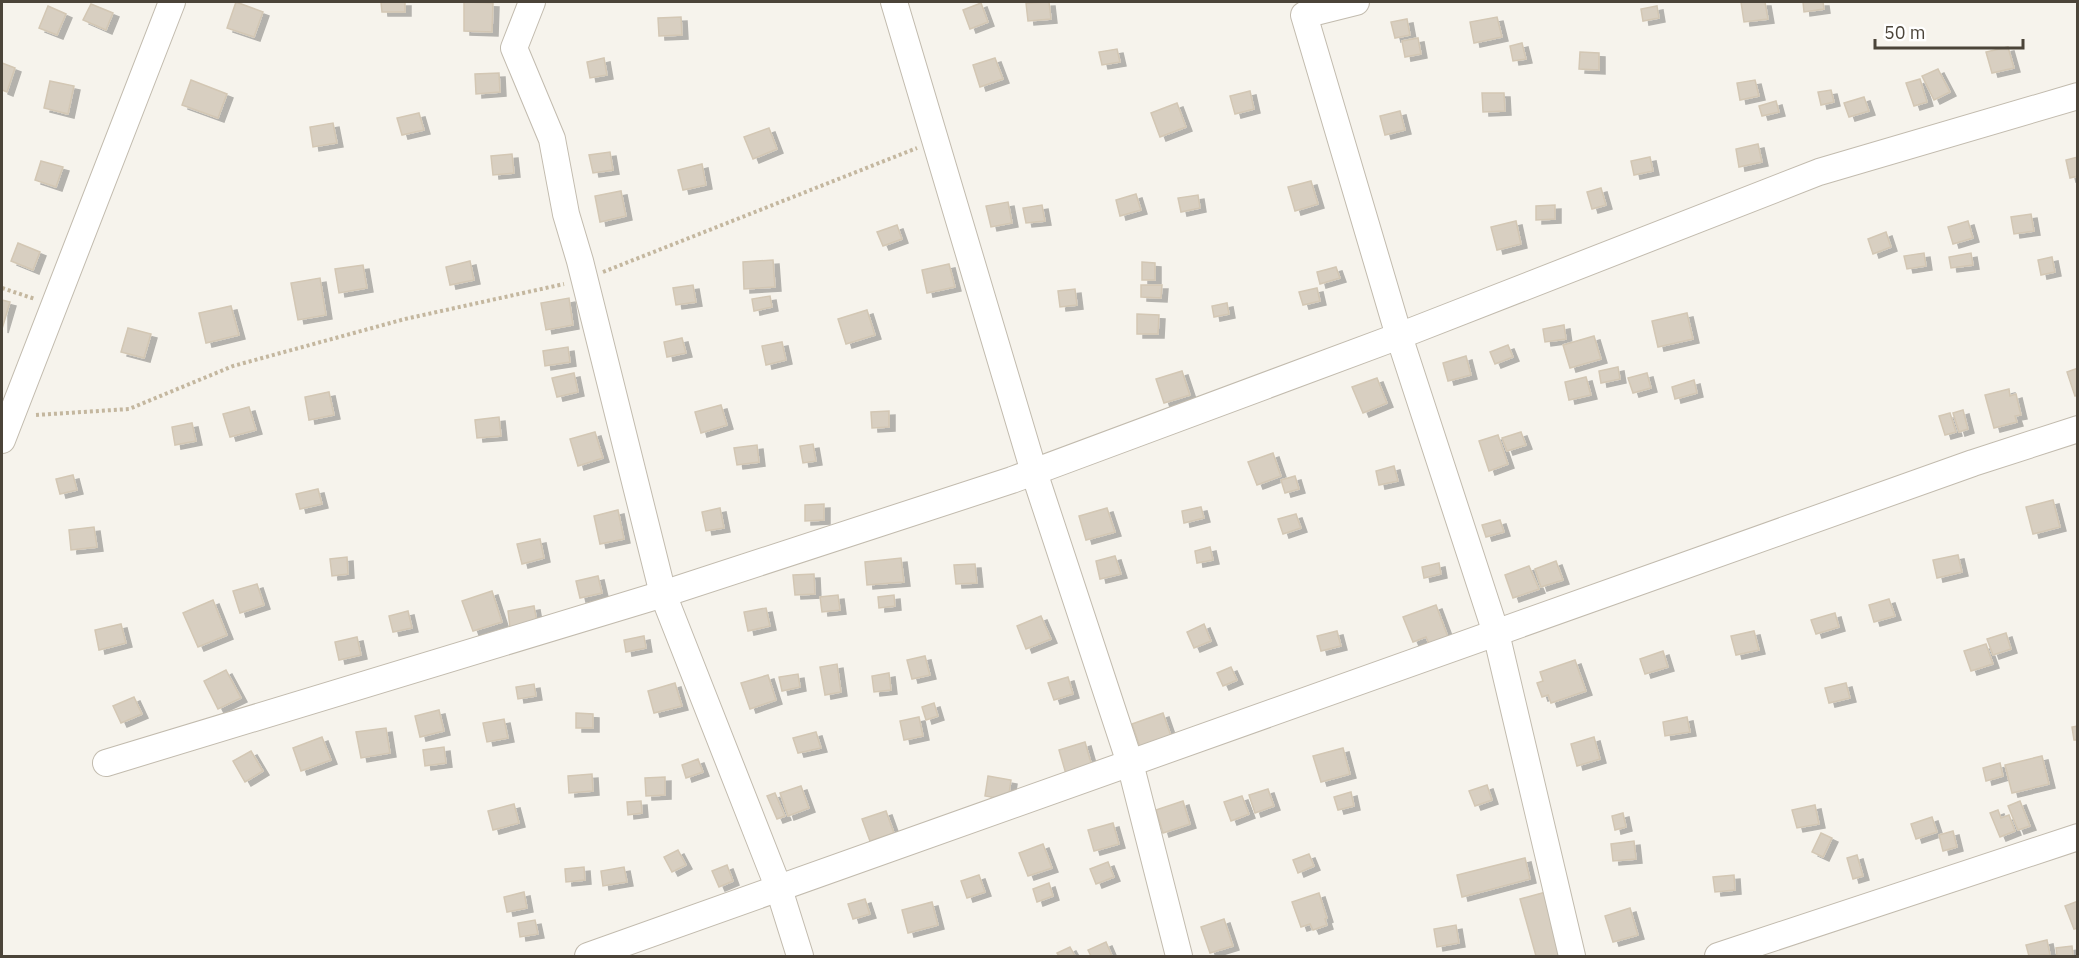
<svg xmlns="http://www.w3.org/2000/svg" width="2079" height="958" font-family="'IBM Plex Sans',sans-serif">
	<style>
		.building { fill: #d8cfc1; stroke: #d3c7b4; stroke-width: 1.5; filter: url(#shadow) }
		.lines { fill: none; stroke-linecap: round; stroke-linejoin: round }
		.minor-casing { stroke: #c2bbae; stroke-width: 28 }
		.path { stroke: #c4b79f; stroke-width: 4; stroke-dasharray: 3 3; stroke-linecap: butt }
		.minor { stroke: #fff; stroke-width: 26 }
	</style>
	<defs>
		<filter id="shadow"><feDropShadow dx="6" dy="4" stdDeviation="0" flood-color="#0004"/></filter>
	</defs>
	<rect width="100%" height="100%" fill="#f6f3ec"/>
	<g class="building">
		<path d="M236,2l27,10 -9,25 -27,-9z"/>
		<path d="M381,2h24v10h-23z"/>
		<path d="M464,2l29,1 -1,29 -28,-1z"/>
		<path d="M1049,2l2,17 -23,2 -2,-18z"/>
		<path d="M1741,2h24l3,17 -24,3z"/>
		<path d="M1803,2h20l1,7 -20,3z"/>
		<path d="M981,3l7,19 -18,7 -7,-19z"/>
		<path d="M91,4l22,9 -7,17 -23,-10z"/>
		<path d="M48,6l18,8 -9,21 -18,-7z"/>
		<path d="M1657,6l2,12 -16,3 -2,-12z"/>
		<path d="M681,17l1,18 -23,1 -1,-18z"/>
		<path d="M1497,17l5,20 -28,6 -4,-21z"/>
		<path d="M1407,19l3,16 -15,3 -4,-16z"/>
		<path d="M1418,38l3,16 -16,3 -3,-16z"/>
		<path d="M1522,43l4,16 -13,2 -3,-15z"/>
		<path d="M2008,47l6,21 -22,5 -6,-21z"/>
		<path d="M1117,49l3,13 -18,3 -3,-13z"/>
		<path d="M1580,52l19,1v17l-20,-1z"/>
		<path d="M604,58l3,17 -17,3 -3,-16z"/>
		<path d="M995,58l8,21 -23,8 -7,-22z"/>
		<path d="M2,63l13,5 -8,24 -5,-2z"/>
		<path d="M1938,69l12,23 -16,8 -12,-24z"/>
		<path d="M499,73l1,19 -24,2 -1,-20z"/>
		<path d="M1920,79l7,23 -13,4 -8,-23z"/>
		<path d="M191,80l36,14 -9,24 -36,-13z"/>
		<path d="M1755,80l4,16 -19,4 -3,-17z"/>
		<path d="M50,81l24,5 -6,28 -24,-6z"/>
		<path d="M1831,90l3,12 -13,3 -3,-13z"/>
		<path d="M1250,91l4,18 -19,5 -5,-18z"/>
		<path d="M1482,93h22l1,18 -22,1z"/>
		<path d="M1864,97l5,14 -20,6 -5,-14z"/>
		<path d="M1776,101l3,11 -17,4 -3,-10z"/>
		<path d="M1177,103l9,24 -26,10 -9,-24z"/>
		<path d="M1400,111l5,19 -20,5 -5,-19z"/>
		<path d="M419,113l5,17 -22,5 -5,-17z"/>
		<path d="M333,123l4,20 -24,4 -3,-20z"/>
		<path d="M769,128l8,21 -24,10 -9,-22z"/>
		<path d="M1758,144l4,18 -23,5 -3,-18z"/>
		<path d="M610,152l3,18 -20,3 -4,-18z"/>
		<path d="M512,154l2,19 -21,2 -2,-19z"/>
		<path d="M1650,157l3,14 -19,4 -3,-14z"/>
		<path d="M2078,157v19l-8,2 -4,-18z"/>
		<path d="M41,161l22,6 -7,20 -21,-7z"/>
		<path d="M702,164l4,21 -23,5 -5,-20z"/>
		<path d="M1311,181l7,23 -23,7 -7,-24z"/>
		<path d="M1601,188l5,17 -14,4 -5,-17z"/>
		<path d="M621,191l5,25 -26,6 -5,-26z"/>
		<path d="M1136,194l5,16 -21,6 -4,-16z"/>
		<path d="M1198,195l2,13 -19,4 -3,-14z"/>
		<path d="M1008,202l4,21 -21,4 -5,-21z"/>
		<path d="M1042,205l3,16 -19,2 -3,-15z"/>
		<path d="M1555,205v14l-19,1v-14z"/>
		<path d="M2031,214l3,17 -20,3 -3,-17z"/>
		<path d="M1516,221l5,23 -24,6 -6,-23z"/>
		<path d="M1968,221l5,17 -20,6 -5,-17z"/>
		<path d="M897,225l5,14 -19,7 -6,-14z"/>
		<path d="M1886,232l5,15 -18,7 -5,-15z"/>
		<path d="M18,243l22,9 -7,18 -22,-9z"/>
		<path d="M1924,253l2,13 -19,3 -3,-13z"/>
		<path d="M1971,253l2,12 -22,3 -2,-11z"/>
		<path d="M2052,257l3,15 -14,3 -3,-15z"/>
		<path d="M773,260l2,27 -31,2 -1,-27z"/>
		<path d="M470,261l4,19 -24,5 -4,-18z"/>
		<path d="M1142,262l13,1v17h-13z"/>
		<path d="M949,264l6,23 -28,6 -5,-23z"/>
		<path d="M363,265l4,23 -28,5 -4,-24z"/>
		<path d="M1336,267l4,11 -20,6 -3,-12z"/>
		<path d="M320,278l6,37 -28,5 -7,-37z"/>
		<path d="M693,285l3,17 -20,3 -3,-17z"/>
		<path d="M1141,285h21l-1,13 -20,-1z"/>
		<path d="M1317,288l3,13 -17,4 -4,-13z"/>
		<path d="M1075,289l2,16 -17,2 -2,-16z"/>
		<path d="M770,296l2,11 -18,4 -2,-12z"/>
		<path d="M569,298l4,27 -27,5 -5,-27z"/>
		<path d="M2,300l8,2 -8,27z"/>
		<path d="M1227,303l2,11 -15,3 -2,-11z"/>
		<path d="M231,306l8,29 -33,8 -7,-30z"/>
		<path d="M867,310l8,25 -29,9 -8,-25z"/>
		<path d="M1687,313l6,26 -35,8 -6,-26z"/>
		<path d="M1137,314l22,1 -1,19h-21z"/>
		<path d="M1564,325l2,14 -21,3 -2,-13z"/>
		<path d="M128,328l23,6 -7,24 -23,-6z"/>
		<path d="M1594,336l7,23 -31,9 -7,-23z"/>
		<path d="M682,338l4,15 -19,4 -3,-15z"/>
		<path d="M782,342l4,18 -20,5 -4,-19z"/>
		<path d="M1508,345l5,12 -18,7 -5,-12z"/>
		<path d="M568,347l2,15 -25,4 -2,-15z"/>
		<path d="M1466,356l5,19 -23,6 -5,-18z"/>
		<path d="M1618,367l2,12 -19,4 -2,-12z"/>
		<path d="M2078,368v27l-3,1 -8,-24z"/>
		<path d="M1182,371l8,24 -26,8 -8,-24z"/>
		<path d="M574,373l4,19 -21,5 -5,-19z"/>
		<path d="M1647,373l4,15 -18,5 -5,-15z"/>
		<path d="M1586,377l5,18 -22,5 -4,-18z"/>
		<path d="M1377,378l10,25 -24,10 -11,-26z"/>
		<path d="M1694,380l3,13 -22,6 -3,-12z"/>
		<path d="M2009,389l1,7 6,-2 5,21 -6,1 2,6 -23,6 -9,-33z"/>
		<path d="M329,392l5,23 -25,5 -4,-23z"/>
		<path d="M721,405l6,20 -26,8 -6,-21z"/>
		<path d="M249,407l7,23 -26,7 -7,-23z"/>
		<path d="M1963,410l5,19 -9,3 -6,-19z"/>
		<path d="M889,411v16l-17,1 -1,-16z"/>
		<path d="M1950,413l6,19 -11,3 -6,-19z"/>
		<path d="M499,417l2,19 -24,2 -2,-18z"/>
		<path d="M192,423l4,18 -21,4 -3,-18z"/>
		<path d="M595,432l8,26 -25,8 -8,-27z"/>
		<path d="M1521,432l5,13 -19,6 -5,-13z"/>
		<path d="M1498,435l10,29 -19,7 -10,-30z"/>
		<path d="M813,444l3,17 -13,2 -3,-17z"/>
		<path d="M757,445l2,17 -22,3 -3,-17z"/>
		<path d="M1273,453l8,23 -24,9 -9,-23z"/>
		<path d="M1394,466l4,15 -19,4 -3,-14z"/>
		<path d="M73,475l4,15 -17,4 -4,-15z"/>
		<path d="M1295,476l4,13 -14,4 -4,-13z"/>
		<path d="M318,489l4,15 -22,5 -4,-15z"/>
		<path d="M2053,500l7,27 -27,7 -7,-27z"/>
		<path d="M824,504v16l-19,1v-16z"/>
		<path d="M1201,507l3,11 -20,5 -2,-12z"/>
		<path d="M720,508l4,20 -18,3 -4,-19z"/>
		<path d="M1107,508l8,24 -29,8 -7,-24z"/>
		<path d="M618,510l6,29 -24,5 -6,-28z"/>
		<path d="M1296,514l5,14 -18,6 -5,-15z"/>
		<path d="M1500,520l4,12 -18,5 -4,-12z"/>
		<path d="M94,527l3,20 -26,3 -2,-20z"/>
		<path d="M540,539l4,19 -22,6 -5,-20z"/>
		<path d="M1210,547l3,13 -16,3 -2,-12z"/>
		<path d="M1958,555l4,17 -25,6 -4,-18z"/>
		<path d="M1115,556l6,18 -21,5 -4,-18z"/>
		<path d="M347,557l1,17 -16,2 -2,-17z"/>
		<path d="M901,558l3,24 -37,3 -2,-23z"/>
		<path d="M1556,561l7,19 -22,7 -6,-18z"/>
		<path d="M1439,563l2,11 -17,4 -2,-11z"/>
		<path d="M975,564l2,19 -21,1 -2,-19z"/>
		<path d="M1529,566l10,23 -26,9 -8,-23z"/>
		<path d="M814,574l1,20 -20,1 -2,-20z"/>
		<path d="M598,576l4,17 -22,5 -4,-17z"/>
		<path d="M257,584l7,21 -24,8 -7,-22z"/>
		<path d="M492,591l10,31 -29,9 -11,-30z"/>
		<path d="M838,595l2,15 -18,2 -2,-15z"/>
		<path d="M894,595l1,11 -16,2 -1,-11z"/>
		<path d="M1889,599l6,17 -21,6 -5,-17z"/>
		<path d="M213,600l14,35 -29,12 -15,-34z"/>
		<path d="M1436,605l12,32 -19,7 -3,-7 -13,5 -10,-25z"/>
		<path d="M534,606l3,16 -27,5 -2,-16z"/>
		<path d="M766,608l4,18 -22,5 -4,-19z"/>
		<path d="M408,611l4,17 -19,4 -4,-16z"/>
		<path d="M1835,613l4,14 -23,7 -5,-14z"/>
		<path d="M1041,616l10,23 -25,10 -9,-23z"/>
		<path d="M121,624l5,19 -27,7 -4,-20z"/>
		<path d="M1204,624l7,17 -17,7 -7,-16z"/>
		<path d="M1337,631l4,15 -20,5 -4,-15z"/>
		<path d="M1754,631l5,19 -23,5 -5,-19z"/>
		<path d="M2006,633l5,16 -18,6 -6,-16z"/>
		<path d="M644,636l2,12 -20,4 -2,-12z"/>
		<path d="M357,637l4,18 -22,5 -4,-18z"/>
		<path d="M1986,644l7,20 -22,7 -7,-20z"/>
		<path d="M1663,651l5,16 -23,7 -5,-15z"/>
		<path d="M925,656l5,19 -18,4 -5,-19z"/>
		<path d="M1575,660l11,31 -35,12 -3,-8 -6,2 -5,-14 6,-2 -3,-9z"/>
		<path d="M837,664l4,28 -16,3 -5,-28z"/>
		<path d="M1231,667l6,13 -14,6 -6,-13z"/>
		<path d="M226,670l15,28 -23,11 -14,-28z"/>
		<path d="M889,673l2,17 -17,2 -2,-16z"/>
		<path d="M798,674l2,13 -18,4 -3,-14z"/>
		<path d="M768,675l8,25 -26,9 -9,-26z"/>
		<path d="M1068,677l5,17 -19,6 -6,-17z"/>
		<path d="M675,683l7,23 -28,7 -6,-22z"/>
		<path d="M1846,683l4,15 -21,5 -4,-15z"/>
		<path d="M534,684l2,12 -18,3 -2,-12z"/>
		<path d="M134,697l8,17 -21,9 -8,-17z"/>
		<path d="M934,703l4,13 -12,4 -4,-13z"/>
		<path d="M439,710l5,21 -24,6 -5,-21z"/>
		<path d="M576,713l17,1v14h-17z"/>
		<path d="M1163,713l8,23 -31,11 -8,-23z"/>
		<path d="M919,717l4,19 -19,4 -4,-19z"/>
		<path d="M1687,717l3,15 -25,4 -2,-14z"/>
		<path d="M504,719l4,19 -21,4 -4,-19z"/>
		<path d="M2078,726v14h-4l-2,-13z"/>
		<path d="M386,728l4,25 -29,5 -5,-26z"/>
		<path d="M816,732l5,16 -23,5 -5,-15z"/>
		<path d="M322,737l9,23 -30,11 -8,-23z"/>
		<path d="M1594,737l6,22 -23,7 -6,-22z"/>
		<path d="M1085,742l7,24 -26,8 -7,-24z"/>
		<path d="M444,747l2,16 -21,3 -2,-16z"/>
		<path d="M1343,748l7,26 -29,8 -8,-26z"/>
		<path d="M251,751l12,20 -18,11 -12,-21z"/>
		<path d="M2042,756l7,28 -37,9 -7,-28z"/>
		<path d="M698,759l5,13 -17,6 -4,-13z"/>
		<path d="M2000,763l3,13 -17,5 -3,-13z"/>
		<path d="M592,774l1,17 -24,2 -1,-17z"/>
		<path d="M988,776l23,4 -3,20 -23,-4z"/>
		<path d="M665,777v18l-19,1 -1,-18z"/>
		<path d="M1487,785l5,15 -17,6 -6,-15z"/>
		<path d="M801,786l8,22 -21,8 -8,-23z"/>
		<path d="M1268,789l6,17 -19,7 -6,-18z"/>
		<path d="M1351,792l3,14 -16,4 -4,-13z"/>
		<path d="M775,793l10,23 -8,3 -10,-23z"/>
		<path d="M1242,796l7,18 -18,7 -7,-19z"/>
		<path d="M641,801l1,12 -14,2 -1,-13z"/>
		<path d="M1183,801l7,23 -27,9 -7,-23z"/>
		<path d="M2020,801l10,25 -12,4 -10,-24z"/>
		<path d="M514,804l5,19 -26,7 -5,-19z"/>
		<path d="M1815,805l4,19 -22,4 -5,-18z"/>
		<path d="M1998,810l3,8 8,-3 6,16 -15,6 -10,-24z"/>
		<path d="M886,811l8,22 -24,8 -8,-22z"/>
		<path d="M1623,813l3,14 -11,3 -3,-14z"/>
		<path d="M1932,817l5,15 -21,7 -5,-15z"/>
		<path d="M1113,823l6,21 -25,7 -6,-21z"/>
		<path d="M1953,831l4,16 -14,4 -4,-16z"/>
		<path d="M1821,833l11,5 -9,19 -11,-5z"/>
		<path d="M1634,841l2,18 -23,2 -2,-17z"/>
		<path d="M1043,844l9,24 -24,8 -9,-23z"/>
		<path d="M678,850l8,15 -14,7 -8,-15z"/>
		<path d="M1309,854l5,12 -16,7 -5,-13z"/>
		<path d="M1857,855l6,21 -10,3 -6,-21z"/>
		<path d="M1525,858l5,21 -68,18 -5,-22z"/>
		<path d="M1108,862l6,15 -18,7 -6,-15z"/>
		<path d="M727,865l6,16 -14,6 -7,-16z"/>
		<path d="M584,867l1,13 -19,2 -1,-13z"/>
		<path d="M624,867l3,15 -24,4 -2,-15z"/>
		<path d="M979,875l6,17 -18,6 -6,-17z"/>
		<path d="M1734,875l1,15 -20,2 -2,-15z"/>
		<path d="M1049,883l4,13 -16,6 -4,-13z"/>
		<path d="M524,892l3,16 -20,4 -3,-15z"/>
		<path d="M1546,892l18,64h-28l-16,-57z"/>
		<path d="M1319,893l8,25 -2,1 2,6 -14,5 -3,-6 -9,3 -9,-25z"/>
		<path d="M865,899l5,15 -17,5 -5,-15z"/>
		<path d="M2078,901v27l-4,1 -9,-23z"/>
		<path d="M932,902l6,23 -30,8 -6,-23z"/>
		<path d="M1630,908l8,27 -25,7 -8,-26z"/>
		<path d="M1224,919l9,27 -23,7 -9,-26z"/>
		<path d="M535,920l3,14 -18,3 -2,-14z"/>
		<path d="M1456,925l3,18 -22,4 -3,-18z"/>
		<path d="M2047,940l3,15 -21,1 -3,-11z"/>
		<path d="M1106,942l6,14h-21l-3,-6z"/>
		<path d="M2072,946l1,10h-16l-1,-8z"/>
		<path d="M1070,947l5,9h-16l-2,-3z"/>
	</g>
	<g class="lines">
		<g class="minor-casing">
			<g id="minor">
				<path d="M532,2l-18,46 38,91 14,75 14,47 83,333 116,295 21,67"/>
				<path d="M894,2l140,470 96,291 49,193"/>
				<path d="M1356,2l-52,13 95,321 97,297 76,323"/>
				<path d="M2,440l170,-438"/>
				<path d="M106,763l557,-169 349,-114 387,-144 420,-164 259,-76"/>
				<path d="M588,956l1385,-493 105,-34"/>
				<path d="M1718,956l360,-119"/>
			</g>
		</g>
		<g class="path">
			<path d="M603,272l314,-124"/>
			<path d="M2,288l33,11"/>
			<path d="M36,415l93,-6 104,-43 172,-47 159,-35"/>
		</g>
		<use href="#minor" class="minor"/>
	</g>
	<rect width="2079" height="958" fill="none" stroke="#4b4439" stroke-width="6"/>
	<path d="M1875 39v9h148v-9" fill="none" stroke="#4b4439" stroke-width="3"/>
	<text x="1884" y="39" font-size="18" fill="#4b4439" stroke="#ffffff" stroke-width="4.5" paint-order="stroke">50 m</text>
</svg>
